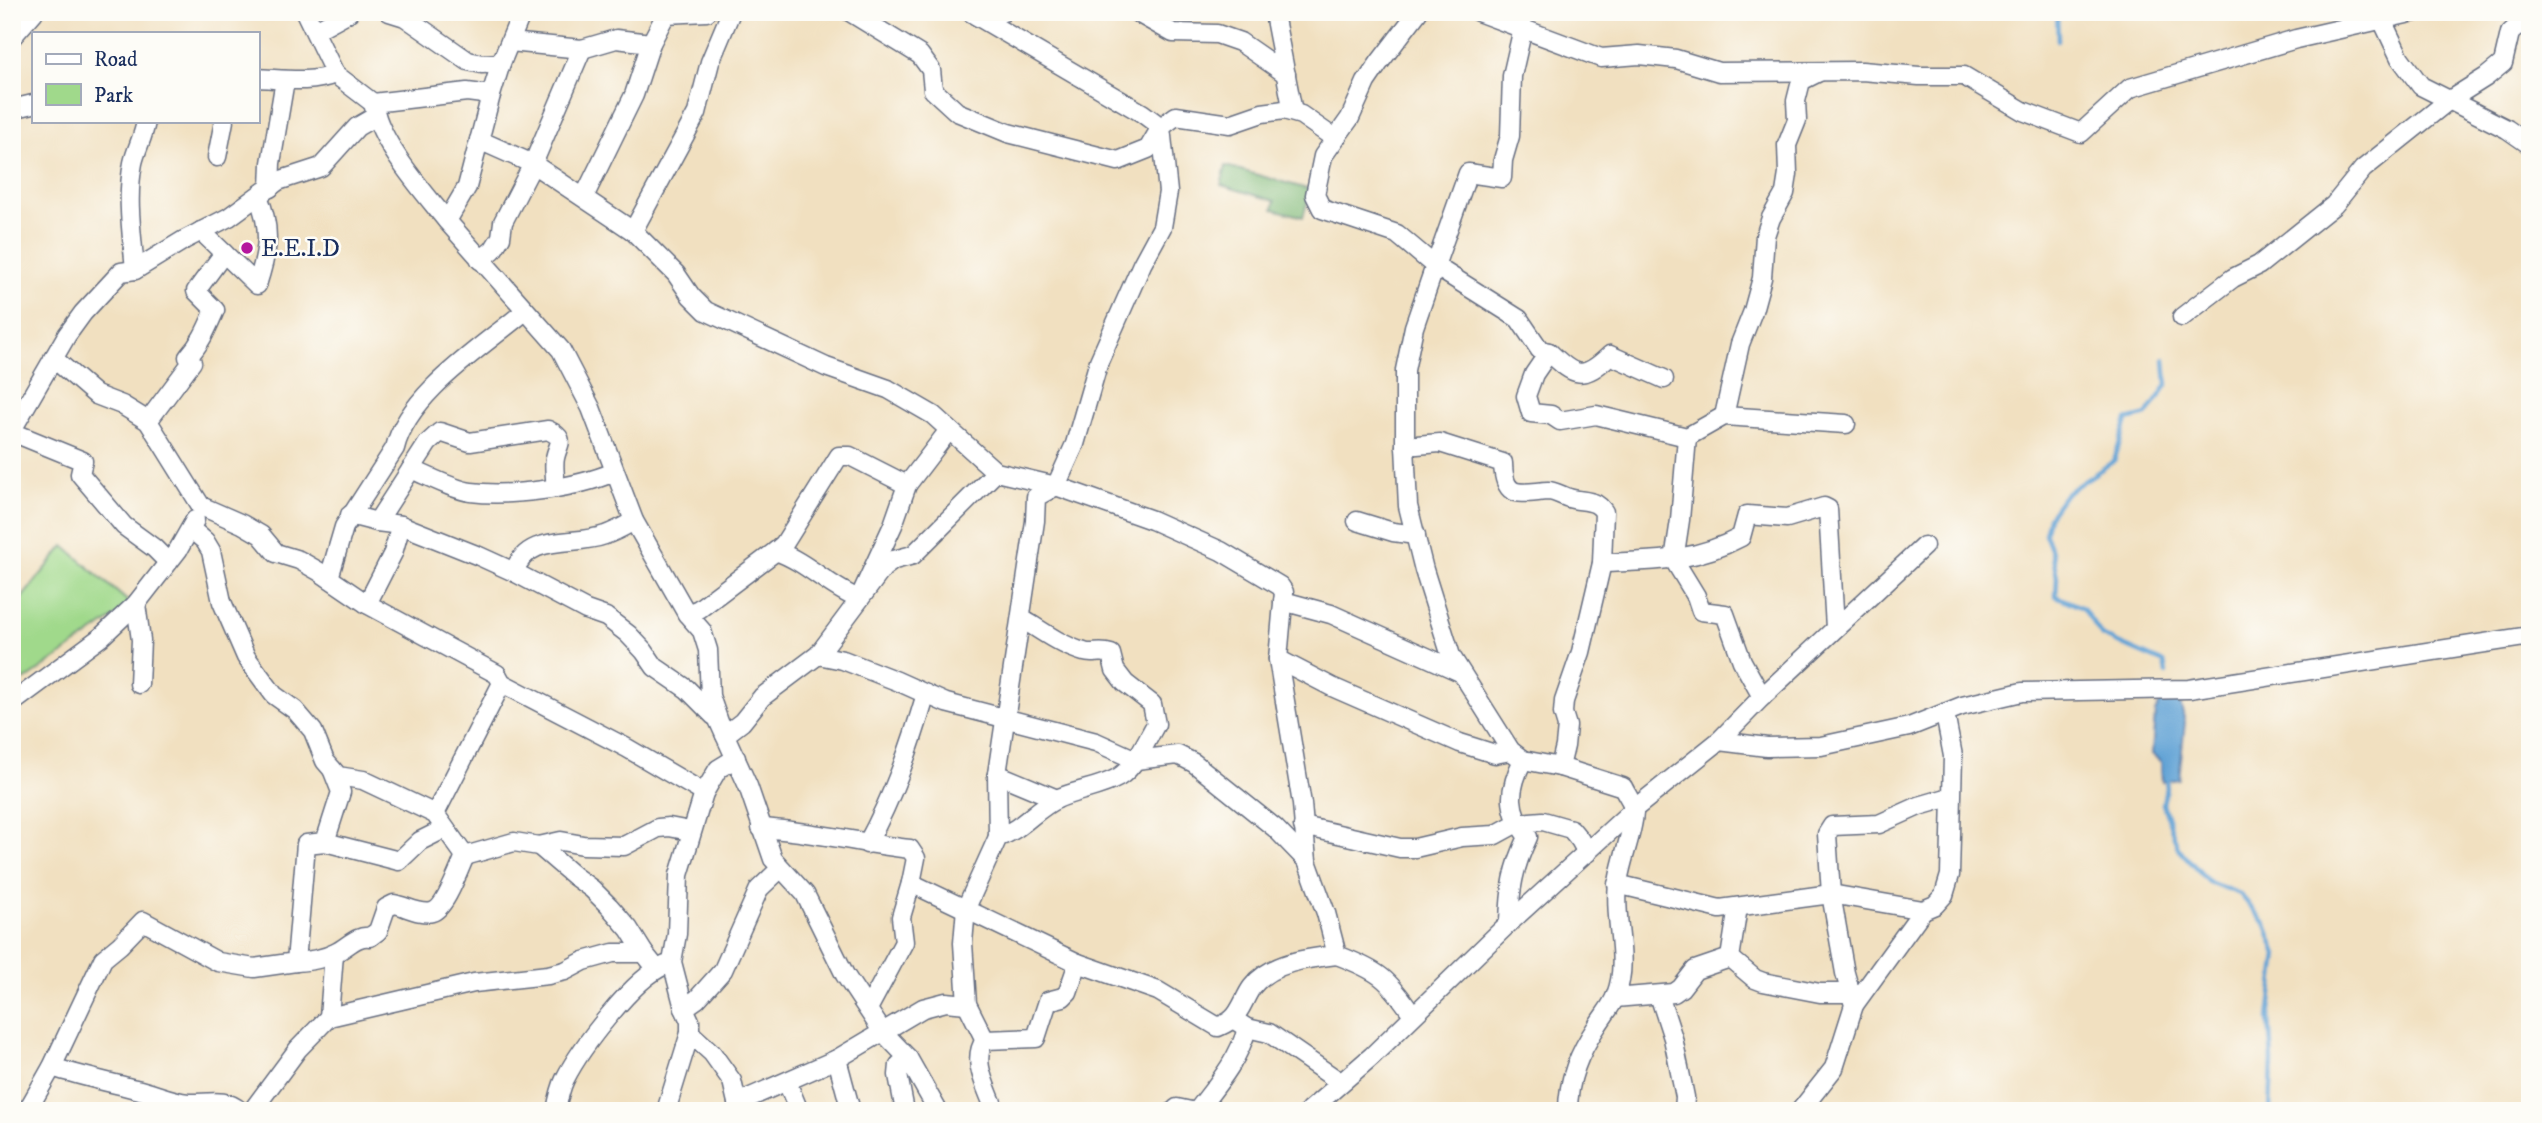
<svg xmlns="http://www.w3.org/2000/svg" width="2542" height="1123" font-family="'IM FELL DW Pica',serif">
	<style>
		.green { fill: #a0d98b; stroke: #5e8474; stroke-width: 2 }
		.forest { fill: #80b977; stroke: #4e746a; stroke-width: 2 }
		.water { fill: #62a3d5; stroke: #3e699a; stroke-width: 2 }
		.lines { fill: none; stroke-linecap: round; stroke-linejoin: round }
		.stream { stroke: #62a3d5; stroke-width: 4.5 }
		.street-casing { stroke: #666d80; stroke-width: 21 }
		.street { stroke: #fff; stroke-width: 18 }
		.poi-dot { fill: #b5179e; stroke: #fdfcf7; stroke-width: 2.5 }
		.labels { text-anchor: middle; stroke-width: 5; stroke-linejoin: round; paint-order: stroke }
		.poi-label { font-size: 24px; fill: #1b2f5e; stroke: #fdfcf7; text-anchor: start }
	</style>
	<rect width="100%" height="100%" fill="#fdfcf7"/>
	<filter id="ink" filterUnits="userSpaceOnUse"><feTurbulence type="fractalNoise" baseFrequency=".0143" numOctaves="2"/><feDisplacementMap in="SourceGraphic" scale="14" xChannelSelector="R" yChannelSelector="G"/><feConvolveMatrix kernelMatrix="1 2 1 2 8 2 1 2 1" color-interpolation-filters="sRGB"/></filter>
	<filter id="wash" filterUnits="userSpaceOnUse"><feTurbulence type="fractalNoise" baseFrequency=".00686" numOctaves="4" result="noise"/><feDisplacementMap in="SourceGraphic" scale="28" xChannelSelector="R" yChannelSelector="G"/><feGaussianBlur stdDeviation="1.57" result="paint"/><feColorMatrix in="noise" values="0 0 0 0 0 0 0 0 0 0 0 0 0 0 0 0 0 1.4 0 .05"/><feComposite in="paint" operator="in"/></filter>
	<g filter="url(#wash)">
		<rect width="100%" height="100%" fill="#f1e0c0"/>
		<path class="green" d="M64,546l68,59 -108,76 -12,-13v-58z"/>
		<path class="forest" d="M1226,166l85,24 -8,27 -30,-8 2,-8 -54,-16z"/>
		<path class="water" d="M2179,698l6,24 -6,57 -17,3 -1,-20 -9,-8 3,-42 7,-13z"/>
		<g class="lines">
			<g class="stream">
				<path d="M2057,12l1,28"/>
				<path d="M2165,359l2,26 -20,30 -20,5 -13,41 -48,32 -17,24 -4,17 7,18 5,25 -1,19 27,12 19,28 62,27 2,10"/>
				<path d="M2168,776l-5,28 15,44 31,34 31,12 26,31 11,29 -8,64 3,43 -2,50"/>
			</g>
		</g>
	</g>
	<g filter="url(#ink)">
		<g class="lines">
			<g class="street-casing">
				<g id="street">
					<path d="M305,12l30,62"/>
					<path d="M389,12l16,5 63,44 14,3 19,-1"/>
					<path d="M662,12l4,2 41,-2"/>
					<path d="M850,12l70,43 11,15 2,20 24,22 51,21 110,28 30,-12 13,-22 -19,-14 -172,-101"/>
					<path d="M1136,12l37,21 44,1 23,8 46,32"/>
					<path d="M1276,12l-1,7 18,93"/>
					<path d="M1418,12l-39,51 -13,19 -16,36 -27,38 -8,39 7,14 75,25 38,32 -21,61 -9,43v76l3,60 16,64 27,86 60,95 12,9 37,7 63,20c3,7 11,17 11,24 0,20 -14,51 -16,73 -5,38 12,74 -2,111 -4,11 -13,21 -19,31 -18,27 -29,53 -29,85"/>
					<path d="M1478,12l123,46 38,-3 37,4 43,13 143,-1 57,5h45l59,35 58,22 49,-45 166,-49 119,-27"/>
					<path d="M977,16l26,-4"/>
					<path d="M2382,20l18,38 21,28 86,43 23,16"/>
					<path d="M1523,28l-11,48 -2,60 -7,24 -1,18 -34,-5 -33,93 84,53 21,31 9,2 -15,22 -8,22 5,17 20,2 9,6 36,-6 91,22 37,-21 122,8"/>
					<path d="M316,30l33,-18"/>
					<path d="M12,37l22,-25"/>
					<path d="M510,42l72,7 34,-10 35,4"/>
					<path d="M257,78c26,1 54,6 78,-4l38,29 94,-11 24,3 -24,92 -20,34 114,129 30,58 43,113 53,93 15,17 6,19 2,46 9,26 29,64 25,73 32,35 40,81 37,56 26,27 30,53"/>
					<path d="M491,95l10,-32 21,-51"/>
					<path d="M374,107c7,37 49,84 73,114"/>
					<path d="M12,109l21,-5"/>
					<path d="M479,140l54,24 49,-115"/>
					<path d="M217,157l7,-36"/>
					<path d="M270,188l1,-25 14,-83"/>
					<path d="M584,197l50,-102 17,-52 16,-31"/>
					<path d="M201,231l56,54c11,-34 15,-55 1,-89"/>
					<path d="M633,231l64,-118 13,-51 21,-50"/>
					<path d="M480,260l13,-10 8,-13 2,-15 30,-58 100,67 43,43 15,22 15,15 120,56 62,22 45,26 63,57 60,14 96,34 69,31 59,35 4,6 -6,67 24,145 5,57"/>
					<path d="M135,270c-3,-36 -9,-71 -2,-107 3,-14 11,-27 13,-42"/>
					<path d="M2182,317l51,-39 26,-13 75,-60 29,-36 85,-68 38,-24 17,-14 7,-30 20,-18"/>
					<path d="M1549,352c26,25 34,29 61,3l54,24"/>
					<path d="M53,358l43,37 26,10 26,16 53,85 41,18 19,11 15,18 23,7 21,12 47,32 130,70 5,9 125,65 77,45"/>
					<path d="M1724,416l16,-72 13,-33 9,-33 3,-42 6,-18 14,-25 3,-19 -1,-29 10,-25 -1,-19 5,-20 18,-9"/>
					<path d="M148,421l44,-59 -4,-5c13,-14 19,-29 27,-47l-19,-19 28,-38"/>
					<path d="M12,430l55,-95 16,-22 38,-41 14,-2 49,-30 45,-23 49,-36 43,-14 36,-40 19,-11"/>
					<path d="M12,432l71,29 -3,13 44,52 30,22 14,14"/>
					<path d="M1687,437l-7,83 -6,40 22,36 5,15 24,3 17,47 20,36"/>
					<path d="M1405,446l35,-3 63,20c1,37 16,30 45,28 7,0 14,5 21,7 9,3 19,2 27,6 5,3 5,4 8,8l-2,51 -21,89 -17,49 -1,12 4,13 -2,20 -5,21"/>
					<path d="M411,469c17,7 43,21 60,23 40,5 106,-4 143,-20"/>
					<path d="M350,515l27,7 24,3 78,31 35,16 72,38 20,7 22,17 16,17 11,16 32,22 27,27"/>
					<path d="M1357,521l36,11 23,3"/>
					<path d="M377,522l51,-79 12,-11 30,10 78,-12c19,9 10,13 7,28 -2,9 1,20 0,29"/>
					<path d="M191,529l14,12 6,10 11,51 24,55 28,38 21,15 18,21 12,30 13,15 25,4 72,34 30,42 49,-14 25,4 22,-5 22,4 41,1 34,-18 11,-1 21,4"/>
					<path d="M776,551l8,-7 55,-88h11l57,29"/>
					<path d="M1602,563c52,-2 92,-1 139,-26l6,-22 40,3 37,-11 4,2 7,119"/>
					<path d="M514,572c14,-40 59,-25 91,-37 10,-3 20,-9 29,-14"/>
					<path d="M329,578l15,-51 51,-79c13,-55 89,-102 130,-137"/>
					<path d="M1283,601l48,13 129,58"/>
					<path d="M136,604l5,36 -2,44"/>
					<path d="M367,604l26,-51 8,-28"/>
					<path d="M687,614l12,-5 77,-58c31,11 53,36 83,48l34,-74 14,-40 42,-55"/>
					<path d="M818,655l25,5 54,21 49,22 150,39 40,18 42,-5 16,8 81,65 32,33 19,52 11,42c42,16 51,23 76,60"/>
					<path d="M1278,659l54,28 128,56 35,11 16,-3"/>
					<path d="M12,703l89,-66 35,-33 42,-54 17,-30"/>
					<path d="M725,735l17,-13 20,-25 56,-42 65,-87 11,-8 19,-5 83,-83"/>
					<path d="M1719,741l43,-44 162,-151"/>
					<path d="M997,774l60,25"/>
					<path d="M435,814l67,-131"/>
					<path d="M1303,826l97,22h15l47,-11 33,-2 22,-12 26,-2 28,8 9,11 7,13"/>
					<path d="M761,828c50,3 99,15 149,21l6,9 -5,25 167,80 80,28 60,36c4,-2 10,-4 14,-8 9,-7 13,-23 20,-32 19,-25 57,-29 85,-32"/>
					<path d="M998,837l-1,-63 38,-253 1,-24 20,-11 19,-42 24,-83 43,-97 20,-37 6,-35 -7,-65 15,-11 54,8 32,-11 22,-3 17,5 33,23"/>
					<path d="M325,842l74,19 21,-20 24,-12"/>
					<path d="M867,844c27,-50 43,-96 59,-150"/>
					<path d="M539,846l35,30 18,13 17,17 20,23 15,24"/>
					<path d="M1617,884l103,25 111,-15 92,16 -69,95"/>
					<path d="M1923,910l12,-5 9,-10 6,-20 3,-119 -8,-42"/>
					<path d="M1509,923c1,-34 4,-54 19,-86 -21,-27 -20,-47 -5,-77"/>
					<path d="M1730,958l8,-51"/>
					<path d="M296,962c13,-1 28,-3 39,-9 13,-6 21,-18 35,-16l8,-6 8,-23 8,-4c11,2 27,11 38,8 13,-3 27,-43 33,-56"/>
					<path d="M1659,995l14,43 12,59 -1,14"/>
					<path d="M1615,998l59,-5 7,-5 14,-18 35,-12 25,21 8,3 57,11h30"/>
					<path d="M684,1008l13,-9 26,-29 36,-81 21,-20"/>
					<path d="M868,1009l36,-67 -3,-25 10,-34"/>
					<path d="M329,1017l5,-63"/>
					<path d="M1233,1019l14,9 22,5 71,49"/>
					<path d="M690,1033l22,20 20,28 7,30"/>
					<path d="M985,1040l51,-2 12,-37 15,-4 5,-5 10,-29"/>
					<path d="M837,1059l14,52"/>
					<path d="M52,1067c28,9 56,15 84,22 18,4 34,12 52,14 18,1 38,-6 52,8"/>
					<path d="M787,1082l12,29"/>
					<path d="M737,1103l100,-44 86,-51 23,-6 21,2"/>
					<path d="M27,1111l25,-44 51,-108 17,-14 23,-24 75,41 36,6 42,-6 10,-118 19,-2 16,-50 -9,-23"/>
					<path d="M252,1111l46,-62 31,-32 145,-34 74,-8 17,-4 19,-10 29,-8h31l12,15"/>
					<path d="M556,1111c2,-11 4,-22 9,-32 15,-30 70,-103 101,-114"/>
					<path d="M666,1111l24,-78v-12l-6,-13 -12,-46 5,-28 2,-59 25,-82 14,-24 18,-11"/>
					<path d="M905,1111l-7,-36 1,-10 9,-7"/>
					<path d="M995,1111c-7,-22 -25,-50 -10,-71l-18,-36 -4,-61 3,-35 32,-71c24,-7 37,-28 59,-38 19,-9 43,-11 62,-22 17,-11 27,-36 37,-53l-4,-20 -27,-21 -10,-13 -4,-16c-12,-4 -17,1 -27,-2 -22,-6 -44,-22 -63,-34"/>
					<path d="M1174,1111l3,-3 14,3"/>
					<path d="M1197,1111c19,-25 42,-51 50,-83"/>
					<path d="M1309,1111l63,-55 137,-133 125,-114 85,-68 48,6 54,-1 88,-19 53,-21 60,-14 167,-3 341,-53"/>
					<path d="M1800,1111l34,-43 20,-63 -9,-32 -14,-79 -4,-60 5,-8 47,-2 40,-18 31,-9"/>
				</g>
			</g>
			<use href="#street" class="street"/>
		</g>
	</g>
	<circle class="poi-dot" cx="247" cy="248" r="7"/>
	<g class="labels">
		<g class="poi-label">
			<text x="261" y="256">E.E.I.D</text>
		</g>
	</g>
	<rect width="2542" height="1123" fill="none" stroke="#fdfcf7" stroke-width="42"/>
	<rect x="32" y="32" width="228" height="91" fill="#fdfcf7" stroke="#a3aaba" stroke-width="2"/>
	<rect x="46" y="54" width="35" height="10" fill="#ffffff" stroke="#a3aaba" stroke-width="2"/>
	<text x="94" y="66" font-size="21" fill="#1b2f5e">Road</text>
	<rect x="46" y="84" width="35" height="21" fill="#a0d98b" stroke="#a3aaba" stroke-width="2"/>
	<text x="94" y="102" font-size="21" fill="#1b2f5e">Park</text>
</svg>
